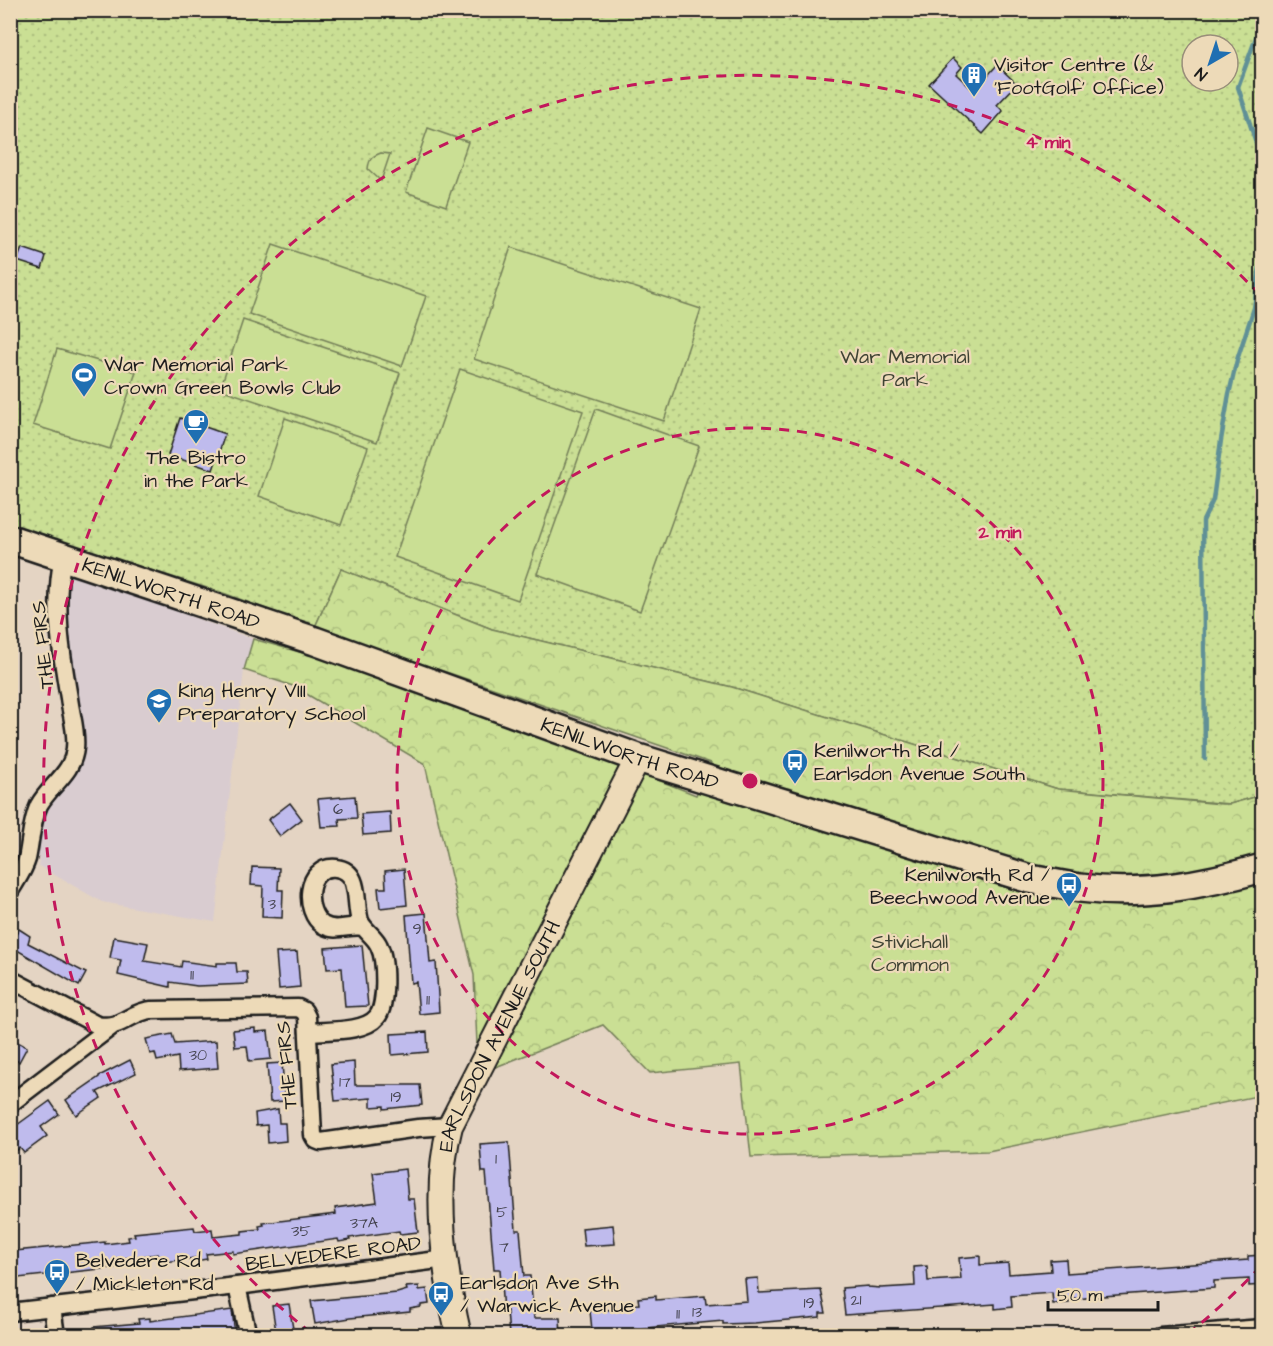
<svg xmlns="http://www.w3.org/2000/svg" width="1273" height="1346" font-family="'Architects Daughter',sans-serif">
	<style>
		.built { fill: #d9ccd0 }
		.grass { fill: url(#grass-dots); stroke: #737e58; stroke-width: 1.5; fill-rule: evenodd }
		.forest { fill: url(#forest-crowns); stroke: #737e58; stroke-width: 1.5 }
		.garden { fill: #cadf94; stroke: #737e58; stroke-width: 1.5 }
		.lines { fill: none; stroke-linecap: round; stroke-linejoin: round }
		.stream { stroke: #609096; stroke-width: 4.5 }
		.building { fill: #bfbbed; stroke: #1c1c1c; stroke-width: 1.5 }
		.minor-casing { stroke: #1c1c1c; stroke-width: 21 }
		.secondary-casing { stroke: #1c1c1c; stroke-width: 28 }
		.primary-casing { stroke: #1c1c1c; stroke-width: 32 }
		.minor { stroke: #eddab8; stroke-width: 16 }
		.secondary { stroke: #eddab8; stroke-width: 24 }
		.primary { stroke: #eddab8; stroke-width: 27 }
		.ring { fill: none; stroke: #c2185b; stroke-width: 3; stroke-dasharray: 10 8 }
		.labels { text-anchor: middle; stroke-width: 4.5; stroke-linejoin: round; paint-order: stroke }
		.number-label { font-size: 16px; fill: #454450 }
		.poi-label { font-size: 20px; fill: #1c1c1c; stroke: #eddab8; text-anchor: start }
		.park-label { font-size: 20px; fill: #3f4334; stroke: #eddab8 }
		.street-label { font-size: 20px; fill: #1c1c1c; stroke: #eddab8 }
		.centre { fill: #c2185b; stroke: #eddab8; stroke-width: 3 }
		.ring-label { font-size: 18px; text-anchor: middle; font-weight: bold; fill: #c2185b; stroke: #eddab8; stroke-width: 4.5; stroke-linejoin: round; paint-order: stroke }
	</style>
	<defs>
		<pattern id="grass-dots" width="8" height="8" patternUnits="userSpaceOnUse" patternTransform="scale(1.5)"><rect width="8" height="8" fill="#cadf94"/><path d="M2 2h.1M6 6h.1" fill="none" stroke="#adbf7f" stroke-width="1.8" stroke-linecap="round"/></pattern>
		<pattern id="forest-crowns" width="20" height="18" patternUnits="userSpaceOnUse" patternTransform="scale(1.5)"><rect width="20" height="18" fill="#cadf94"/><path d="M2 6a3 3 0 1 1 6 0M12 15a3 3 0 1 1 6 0" fill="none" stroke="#adbf7f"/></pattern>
	</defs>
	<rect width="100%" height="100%" fill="#e4d4c3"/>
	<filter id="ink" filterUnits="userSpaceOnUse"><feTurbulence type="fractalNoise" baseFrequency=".0167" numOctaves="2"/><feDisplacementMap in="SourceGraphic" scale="12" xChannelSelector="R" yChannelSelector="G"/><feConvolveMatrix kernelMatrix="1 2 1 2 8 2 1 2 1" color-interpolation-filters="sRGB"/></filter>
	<g filter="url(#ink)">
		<path class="built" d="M71,573l182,66 -9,31 -29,252 -113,-20 -63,-36 -2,-30 11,-31 31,-41 -15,-152z"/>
		<path class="grass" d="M10,11h1252v784l-32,9 -172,-15 -326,-102 -240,-58 -151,-60 -26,58 -89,-33 -157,-50 -58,-5zM1192,45h36v36h-36z"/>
		<path class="forest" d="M341,569l151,60 240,58 326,102 164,15h8l32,-9v300l-274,56 -237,6 -10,-93 -91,9 -47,-48 -128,50 2,-31 -3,-69 -49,-211 -132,-78 -49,-16 9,-31 161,45 282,111 15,-32 -396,-136z"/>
		<g class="garden">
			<path d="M428,128l40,14 -22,64 -40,-14z"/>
			<path d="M381,153l9,1 -9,27 -13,-12c1,-10 4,-13 13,-16z"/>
			<path d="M273,244l153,52 -24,70 -153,-52z"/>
			<path d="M511,247l190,62 -37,112 -190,-62z"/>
			<path d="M243,320l157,53 -23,69 -157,-53z"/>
			<path d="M57,349l79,23 -26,77 -77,-24z"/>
			<path d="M460,369l123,42 -65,189 -123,-43z"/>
			<path d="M596,409l103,37 -59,165 -103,-37z"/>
			<path d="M285,418l83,29 -27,78 -82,-29z"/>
		</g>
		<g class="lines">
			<g class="stream">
				<path d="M1262,21l-24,66 24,74"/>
				<path d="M1205,759l-2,-238 10,-21 8,-60 8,-46 8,-34 17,-52 8,-56"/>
			</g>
		</g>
		<g class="building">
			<path d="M953,58l9,9 -6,7 18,17 23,-26 20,19 -20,21 6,6 -20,23 -54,-50z"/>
			<path d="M22,248l24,8 -4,13 -25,-8z"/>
			<path d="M180,418l45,16 -12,36 -45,-15z"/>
			<path d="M355,796l2,22 -18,1 1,7 -19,1 -3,-28z"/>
			<path d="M290,803l12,16 -22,17 -12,-16z"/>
			<path d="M390,812l1,21 -28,2 -2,-21z"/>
			<path d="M252,867l27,1 -1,22h5l-1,28 -20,-1 1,-31 -12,-1z"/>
			<path d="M404,869l3,36 -27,3 -2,-20h8l-1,-17z"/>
			<path d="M426,913l4,50 6,-1 3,50 -20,2 -3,-32 -5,1 -5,-68z"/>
			<path d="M19,929l11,7 -2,7 58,30 -7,13 -69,-40z"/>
			<path d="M114,937l34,6 -4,18 37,6 1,-6 35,5v-3h19l1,9h10l1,12 -51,2 -27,-4v5l-52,-12 3,-15 -11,-2z"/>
			<path d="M362,945l6,61 -23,1 -3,-39 -15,1 -2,-21z"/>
			<path d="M297,952l3,35 -21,2 -3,-36z"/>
			<path d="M255,1028v4l13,-1 3,28 -22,2 -2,-15 -12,1 -2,-17z"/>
			<path d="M427,1032l1,20 -36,3 -1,-21z"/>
			<path d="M172,1034l3,10 41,-3 2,27 -39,3 -1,-14 -21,4 -2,-8 -5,1 -4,-15z"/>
			<path d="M10,1038l17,9 -8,15 -9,-5z"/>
			<path d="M130,1060l6,13 -39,19 4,6 -25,17 -10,-15 33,-23v-1z"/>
			<path d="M354,1062l1,23h65l2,20 -38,4v-3l-13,1v-9l-36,3 -4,-37z"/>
			<path d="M282,1063l3,38 -15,1 -3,-38z"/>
			<path d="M50,1101l9,13 -18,13 6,9 -23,17 -4,-5 -10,7v-40l7,10z"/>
			<path d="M278,1109l1,14h6l1,18 -18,2 -1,-18 -11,1 -1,-13z"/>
			<path d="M509,1142l7,88h4l4,46h6l4,42h26l1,17h-52l-2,-24 -4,1 -3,-43h-6l-8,-97h-4l-2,-28z"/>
			<path d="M405,1169l3,30h6l4,33 -18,2 -1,-3 -50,7 1,2 -11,2 -1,-3 -105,15v-3l-27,3 1,5 -12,2v-3l-30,4v-6h-7v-2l-41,5 1,8 -100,11 -3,-27 90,-9v2l24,-3 -1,-4 7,-1 -1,-3 60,-6 1,4 17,-2 1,8 29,-3v-3l18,-2 -1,-3 5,-1 -1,-2 73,-9 -1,-6 42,-6 -4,-29z"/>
			<path d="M613,1225l2,19 -31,2 -2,-18z"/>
			<path d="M1263,1255v30l-14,1v-7l-35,2v7l-111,8 -34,4v3l-16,1 -1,-11 -41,3 1,11 -17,2v-5l-150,11 -3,-27 26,-2v1l13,1 34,-2 -1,-19 13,-1 1,15 33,-2 -2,-21 21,-2v9l28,-2 1,11 42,-3 -1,-11 16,-1 1,14 181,-13v-4z"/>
			<path d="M758,1278l1,15 62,-3 5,23h-6v4l-65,6 -32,1v-3l-67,6 -44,5 1,3h-14v-6l-7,1 -2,-19 32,-2v-4l17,-1 -1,-6 18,-2v4l49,-4 1,8 41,-3 -2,-22z"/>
			<path d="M419,1286v4l8,-1 2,15 -8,1v2l-11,2v3l-60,6 -35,6 -4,-23 86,-8 10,-3 -1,-3z"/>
			<path d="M289,1304l4,25 -17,3 -4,-26z"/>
			<path d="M232,1310l3,24 -141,1v-8l45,-4 -1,-4 12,-1v3z"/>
		</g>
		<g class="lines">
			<g class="minor-casing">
				<g id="minor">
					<path d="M10,891c6,-10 14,-21 17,-32 4,-18 4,-37 12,-54 11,-20 34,-32 36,-57 2,-17 -4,-33 -6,-50 -8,-46 -16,-95 -6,-141"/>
					<path d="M10,979l87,46c25,5 32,-13 54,-15l147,-2 6,3 3,6 6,118 3,5 5,2 97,-14 32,-2"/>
					<path d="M308,1032c19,-2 56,1 69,-15 10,-12 9,-57 2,-71 -4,-10 -15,-15 -19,-25 -6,-18 2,-50 -24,-53 -31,-3 -33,44 -13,57 13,8 27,-1 40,2"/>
					<path d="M10,1104l101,-77"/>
					<path d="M237,1286l11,50"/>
					<path d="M52,1307l4,29"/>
					<path d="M10,1312l227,-26 209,-27"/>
					<path d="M1160,1336l102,-8"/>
				</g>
			</g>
			<g class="secondary-casing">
				<g id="secondary">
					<path id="s1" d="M459,1336c-15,-64 -26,-146 -9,-210l188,-368"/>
				</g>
			</g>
			<g class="primary-casing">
				<g id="primary">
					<path id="s2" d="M10,539l305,102 323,117 392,121c17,3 34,6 50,9 62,8 123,-3 182,-20"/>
				</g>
			</g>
			<use href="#minor" class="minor"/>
			<use href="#secondary" class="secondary"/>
			<use href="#primary" class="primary"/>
		</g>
	</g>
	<g class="ring">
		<circle cx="750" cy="781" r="353"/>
		<path d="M1261 1266A705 705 0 0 1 1189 1333M311 1333A705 705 0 1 1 1261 296"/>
	</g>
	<defs>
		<g id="building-pin" transform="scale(1.35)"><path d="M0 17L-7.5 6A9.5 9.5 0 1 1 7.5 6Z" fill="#1f6fb2" stroke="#eddab8"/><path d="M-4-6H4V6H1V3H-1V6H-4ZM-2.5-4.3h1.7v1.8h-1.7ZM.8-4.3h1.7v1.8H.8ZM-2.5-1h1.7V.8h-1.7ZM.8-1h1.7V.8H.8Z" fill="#fff"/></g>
		<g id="stadium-pin" transform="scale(1.35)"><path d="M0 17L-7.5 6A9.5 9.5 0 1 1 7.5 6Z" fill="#1f6fb2" stroke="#eddab8"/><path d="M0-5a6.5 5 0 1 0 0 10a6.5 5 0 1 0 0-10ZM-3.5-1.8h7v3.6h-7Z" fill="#fff"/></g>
		<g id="cafe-pin" transform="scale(1.35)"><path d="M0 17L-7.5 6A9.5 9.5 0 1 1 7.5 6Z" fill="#1f6fb2" stroke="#eddab8"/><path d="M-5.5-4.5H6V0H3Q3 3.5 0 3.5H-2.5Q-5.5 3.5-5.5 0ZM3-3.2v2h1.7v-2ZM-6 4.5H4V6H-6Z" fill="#fff"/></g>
		<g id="school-pin" transform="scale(1.35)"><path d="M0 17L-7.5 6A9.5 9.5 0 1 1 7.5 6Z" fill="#1f6fb2" stroke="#eddab8"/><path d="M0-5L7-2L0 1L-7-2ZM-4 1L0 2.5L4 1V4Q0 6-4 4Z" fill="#fff"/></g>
		<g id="bus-pin" transform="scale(1.35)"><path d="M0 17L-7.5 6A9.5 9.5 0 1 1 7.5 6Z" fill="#1f6fb2" stroke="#eddab8"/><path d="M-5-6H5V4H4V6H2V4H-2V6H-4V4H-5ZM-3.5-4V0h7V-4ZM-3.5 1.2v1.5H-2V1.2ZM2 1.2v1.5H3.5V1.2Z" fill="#fff"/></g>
	</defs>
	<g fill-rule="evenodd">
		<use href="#building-pin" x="974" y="75"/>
		<use href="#stadium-pin" x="84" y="375"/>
		<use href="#cafe-pin" x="196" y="422"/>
		<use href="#school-pin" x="159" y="701"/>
		<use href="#bus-pin" x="795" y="762"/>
		<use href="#bus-pin" x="1069" y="885"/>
		<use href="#bus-pin" x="57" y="1272"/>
		<use href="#bus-pin" x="441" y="1294"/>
	</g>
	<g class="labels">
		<g class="number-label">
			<text x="338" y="814">6</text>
			<text x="272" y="909">3</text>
			<text x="417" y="934">9</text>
			<text x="192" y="980">11</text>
			<text x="428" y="1005">11</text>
			<text x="198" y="1060">30</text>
			<text x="345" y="1087">17</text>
			<text x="396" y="1102">19</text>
			<text x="496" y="1164">1</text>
			<text x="502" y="1217">5</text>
			<text x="364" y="1228">37A</text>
			<text x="301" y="1236">35</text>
			<text x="504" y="1252">7</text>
			<text x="856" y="1305">21</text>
			<text x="809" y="1308">19</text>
			<text x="697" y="1317">13</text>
			<text x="678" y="1319">11</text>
		</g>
		<g class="poi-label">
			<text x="994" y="71">Visitor Centre (&amp;<tspan x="994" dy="23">'FootGolf' Office)</tspan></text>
			<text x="104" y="371">War Memorial Park<tspan x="104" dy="23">Crown Green Bowls Club</tspan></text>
			<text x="196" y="464" text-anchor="middle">The Bistro<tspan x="196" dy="23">in the Park</tspan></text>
			<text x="178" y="697">King Henry VIII<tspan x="178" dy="23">Preparatory School</tspan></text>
			<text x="814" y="757">Kenilworth Rd /<tspan x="814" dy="23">Earlsdon Avenue South</tspan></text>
			<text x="1050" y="881" text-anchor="end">Kenilworth Rd /<tspan x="1050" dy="23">Beechwood Avenue</tspan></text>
			<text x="76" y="1267">Belvedere Rd<tspan x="76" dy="23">/ Mickleton Rd</tspan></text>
			<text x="460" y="1289">Earlsdon Ave Sth<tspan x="460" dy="23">/ Warwick Avenue</tspan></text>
		</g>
		<g class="park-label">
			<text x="905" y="363">War Memorial<tspan x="905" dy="23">Park</tspan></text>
			<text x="910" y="948">Stivichall<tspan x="910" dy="23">Common</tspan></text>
		</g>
		<g class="street-label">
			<text dy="7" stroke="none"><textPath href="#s2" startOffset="170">KENILWORTH ROAD</textPath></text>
			<text transform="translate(42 645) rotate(-96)" y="7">THE FIRS</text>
			<text dy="7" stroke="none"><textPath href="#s2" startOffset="656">KENILWORTH ROAD</textPath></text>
			<text dy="7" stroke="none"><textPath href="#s1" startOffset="314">EARLSDON AVENUE SOUTH</textPath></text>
			<text transform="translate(286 1065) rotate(-95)" y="7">THE FIRS</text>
			<text transform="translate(333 1253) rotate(-7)" y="7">BELVEDERE ROAD</text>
		</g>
	</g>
	<circle cx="750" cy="781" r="9" class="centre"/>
	<g class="ring-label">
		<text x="1048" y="148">4 min</text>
		<text x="1000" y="538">2 min</text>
	</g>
	<rect width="1273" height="1346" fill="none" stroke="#eddab8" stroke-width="36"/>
	<rect x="18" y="18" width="1237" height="1310" fill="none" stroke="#1c1c1c" stroke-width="2" filter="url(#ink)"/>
	<g transform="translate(1210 63) rotate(219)"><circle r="28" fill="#eddab8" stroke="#998e7a" stroke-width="1.5"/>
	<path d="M0-4.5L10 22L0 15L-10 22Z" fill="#1f6fb2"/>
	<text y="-9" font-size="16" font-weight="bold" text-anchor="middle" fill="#1c1c1c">N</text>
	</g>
	<path d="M1048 1301v9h110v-9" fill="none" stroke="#1c1c1c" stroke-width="3"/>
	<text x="1057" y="1301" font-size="18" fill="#1c1c1c" stroke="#eddab8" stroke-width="4.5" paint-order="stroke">50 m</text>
</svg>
